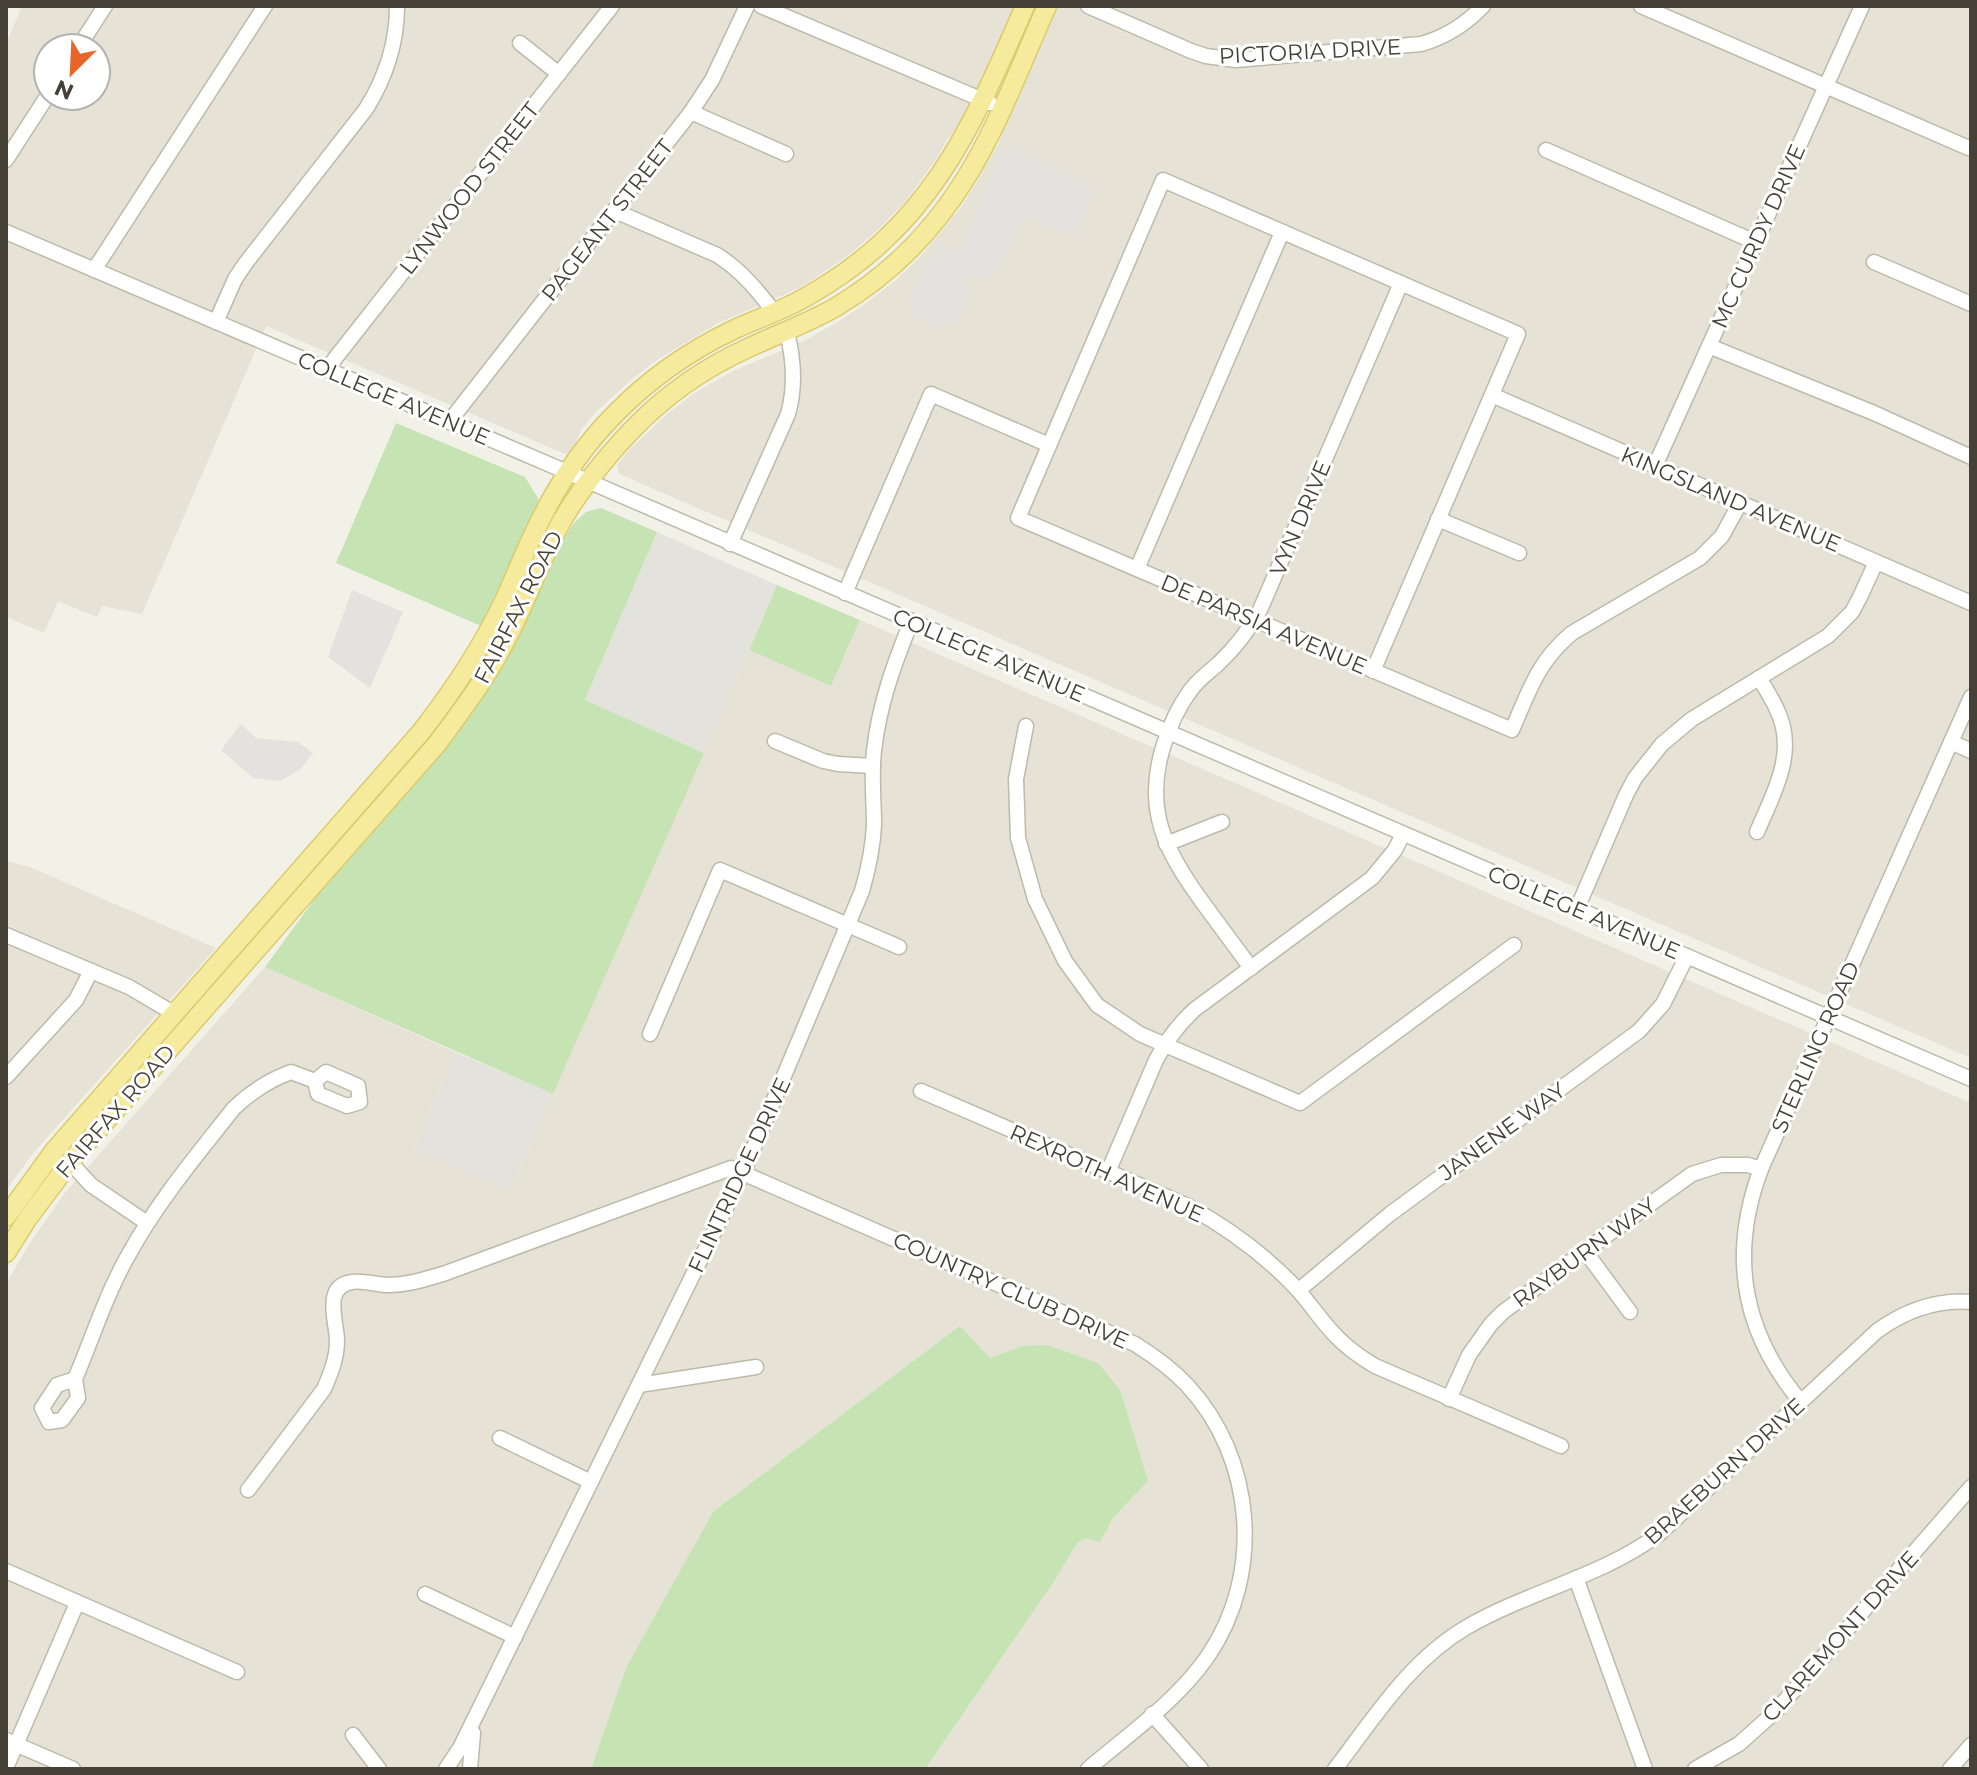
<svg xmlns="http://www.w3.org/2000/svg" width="1977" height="1775" font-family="Montserrat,sans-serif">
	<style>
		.residential { fill: #e6e3d6; fill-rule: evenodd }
		.industrial { fill: #e4e2dc }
		.green { fill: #c5e3b3 }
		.parking { fill: #e4e2df }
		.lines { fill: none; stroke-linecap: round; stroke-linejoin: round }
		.minor-casing { stroke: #bdbaaa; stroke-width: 17 }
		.major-casing { stroke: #dacb6e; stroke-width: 21 }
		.minor { stroke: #fff; stroke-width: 14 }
		.major { stroke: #f6eb9c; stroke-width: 18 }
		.labels { text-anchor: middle; stroke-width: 6; stroke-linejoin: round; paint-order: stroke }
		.street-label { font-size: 22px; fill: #454137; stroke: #fff }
	</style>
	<rect width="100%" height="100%" fill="#f2f1e7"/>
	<g class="residential">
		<path d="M22,6h1002l-42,93 -35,41 -12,21 -30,41 -26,27 -29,25 -41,28 -23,12 -68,29 -61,37 -26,20 -34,31 -14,16 -12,25 -6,2 -299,-128 -124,288 -40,-8 -5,11 -39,-16 -14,32 -35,-15 -3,-6v-568zM48,48h48v48h-48z"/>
		<path d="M1043,6h928v1052l-1352,-584 -2,-9 12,-15 38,-36 26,-20 40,-23 71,-30 35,-20 29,-19 28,-22 24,-23 38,-46 16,-24 26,-46 25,-95z"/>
		<path d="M860,620l1111,483v666h-1046l132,-192 20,-34 10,-5 13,3 13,-23 35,-37 -125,-135 -33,12 -364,310 -35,101h-585v-485l23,-40 35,-50 201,-227 190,85 -42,97 97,42 239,-541 82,36z"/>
		<path d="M6,861l24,6 186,81 -181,203 -29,39z"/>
	</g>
	<g class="industrial">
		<path d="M657,532l120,53 -73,168 -119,-53z"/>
		<path d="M455,1052l98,42 -43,97 -97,-42z"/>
	</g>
	<g class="green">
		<path d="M396,423l129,54 14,23 -58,126 -145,-63z"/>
		<path d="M601,508l56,24 -72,168 119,53 -151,341 -288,-127 65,-89 123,-151 120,-203 13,-12z"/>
		<path d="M777,585l83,35 -29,66 -82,-36z"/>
		<path d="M960,1326l30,32 33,-12 24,-1 51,18 22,27 28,91 -35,37 -13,24 -13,-4 -10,5 -20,34 -132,192h-334l35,-101 87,-156z"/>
	</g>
	<g class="parking">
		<path d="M1003,145l92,46 -19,46 -53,-20 -22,48 -10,12 -9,2 -14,-4 -5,11 8,4 -15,36 -8,-3 -4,8 -33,-16 3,-9 -7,-3 19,-45 8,3 8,-16 17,7z"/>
		<path d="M352,590l51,22 -33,76 -42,-31z"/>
		<path d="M241,724l15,14 42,4 15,11 -12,16 -21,12 -27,-3 -32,-28z"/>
	</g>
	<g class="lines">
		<g class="minor-casing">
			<g id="minor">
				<path d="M761,6l229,97"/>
				<path d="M1088,6l103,45 15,5 30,4 185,-16c25,-7 44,-19 62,-38"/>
				<path d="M1641,6l330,143"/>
				<path d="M520,43l39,31"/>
				<path d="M78,48l27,-42"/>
				<path d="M691,112l95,42"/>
				<path d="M1546,150l209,92"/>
				<path d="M6,160l42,-65"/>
				<path d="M615,211l102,44c24,15 40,35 58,58"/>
				<path d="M6,232l561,240 1404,607"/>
				<path d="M1874,262l97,42"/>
				<path d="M94,270l171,-264"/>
				<path d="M216,322l19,-43 10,-15 121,-155c20,-32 31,-65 31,-103"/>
				<path d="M1709,346l165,67 97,44"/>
				<path d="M326,370l286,-364"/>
				<path d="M1492,395l479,208"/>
				<path d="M449,422l242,-310 21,-32 35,-74"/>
				<path d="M1655,466l207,-460"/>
				<path d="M1438,519l81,34"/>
				<path d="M730,544l58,-130c8,-28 6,-54 -1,-82"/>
				<path d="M1137,569l145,-337"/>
				<path d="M845,593l86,-199 118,51"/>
				<path d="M1373,671l145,-337 -355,-154 -145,338 494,212c17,-39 26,-69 60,-97l128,-75 22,-22 18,-33"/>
				<path d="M1026,726l-10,53 2,59 17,61 30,62 32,44 43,29 160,69 214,-158"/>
				<path d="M775,741l48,20 15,3 35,2"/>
				<path d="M1951,742l20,9"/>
				<path d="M1757,832c16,-38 40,-78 21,-120 -5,-12 -12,-23 -19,-34"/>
				<path d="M1166,844l56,-22"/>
				<path d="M1577,909l49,-114 9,-17 27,-34 30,-25 136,-83 24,-24 8,-15 16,-35"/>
				<path d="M6,935l123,52 46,27"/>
				<path d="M1251,968c-16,-22 -32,-43 -48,-65 -38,-52 -60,-94 -39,-159 6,-18 13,-35 24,-50 8,-13 20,-21 30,-30 17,-16 31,-34 42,-54l141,-327"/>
				<path d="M650,1034l70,-164 179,77"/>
				<path d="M326,1072l32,14 2,16 -13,4 -29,-12 -3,-13z"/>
				<path d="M6,1077l70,-77 15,-29"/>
				<path d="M921,1091l267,115c40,22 76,48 108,82 14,15 25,33 40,48 11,12 24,21 39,30l186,80"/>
				<path d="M70,1162l21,23 56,38"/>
				<path d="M1108,1172l48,-112c10,-19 22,-35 38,-50l178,-132 23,-28 8,-16"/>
				<path d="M1585,1251l45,61"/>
				<path d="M1299,1290l91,-76 249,-183 24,-27 24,-48"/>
				<path d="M75,1379l3,19 -16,22 -13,2 -7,-14 15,-23 18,-6c18,-42 31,-85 54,-125 29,-53 68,-99 105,-146 17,-16 35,-28 57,-36l24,9"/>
				<path d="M639,1385l117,-18"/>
				<path d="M1449,1399l20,-44 22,-31 12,-12 82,-61 107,-77 29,-9h27l13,4"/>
				<path d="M1801,1402c-59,-70 -72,-148 -40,-233l210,-472"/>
				<path d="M500,1438l91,44"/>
				<path d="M248,1490l76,-101c7,-16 13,-31 13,-48 0,-19 -15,-55 15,-59 11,-2 25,3 37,3 19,0 36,-6 54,-11l288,-106 404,176c19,12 37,25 52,41 68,73 77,189 21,271 -31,45 -79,78 -120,113"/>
				<path d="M6,1571l231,101"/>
				<path d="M1576,1578l69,191"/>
				<path d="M425,1594l90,43"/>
				<path d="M1152,1714l49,55"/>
				<path d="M353,1735l26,34"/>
				<path d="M6,1740l67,29"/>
				<path d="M6,1768l71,-165"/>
				<path d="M446,1769l14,-21 283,-575 119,-282c6,-21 11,-43 12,-66 0,-25 -3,-49 0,-74 5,-46 20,-87 37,-129"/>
				<path d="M470,1769l3,-36"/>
				<path d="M1335,1769c39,-51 75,-109 132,-142 62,-36 134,-50 192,-93l218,-203c28,-20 58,-32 94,-29"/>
				<path d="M1695,1769l44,-25 37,-33 195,-224"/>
				<path d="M1950,1769l21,-24"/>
			</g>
		</g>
		<g class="major-casing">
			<g id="major">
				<path d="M6,1217l48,-66 367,-419c31,-40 59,-81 81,-127 14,-29 25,-60 40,-88 19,-38 43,-73 73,-103 34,-35 74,-63 118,-84 23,-11 49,-19 71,-32 125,-69 167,-168 221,-292"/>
				<path d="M6,1253l22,-35 42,-56 367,-418c25,-34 51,-68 70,-106 19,-36 32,-74 51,-110 16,-31 48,-71 72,-96 33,-35 74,-64 118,-84 30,-14 60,-25 88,-41 52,-31 96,-75 128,-126 33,-52 58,-119 83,-175"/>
			</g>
		</g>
		<use href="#minor" class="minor"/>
		<use href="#major" class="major"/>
	</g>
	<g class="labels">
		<g class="street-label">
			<text transform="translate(1310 51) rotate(-3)" y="8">PICTORIA DRIVE</text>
			<text transform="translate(469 188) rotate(-52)" y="8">LYNWOOD STREET</text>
			<text transform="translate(607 220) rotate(-52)" y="8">PAGEANT STREET</text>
			<text transform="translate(1758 236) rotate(-66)" y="8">MC CURDY DRIVE</text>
			<text transform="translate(394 398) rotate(23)" y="8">COLLEGE AVENUE</text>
			<text transform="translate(1731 499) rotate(23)" y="8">KINGSLAND AVENUE</text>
			<text transform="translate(1300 518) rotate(-67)" y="8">VYN DRIVE</text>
			<text transform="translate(518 607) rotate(-63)" y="8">FAIRFAX ROAD</text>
			<text transform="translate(1264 624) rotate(23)" y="8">DE PARSIA AVENUE</text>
			<text transform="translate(989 655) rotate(23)" y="8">COLLEGE AVENUE</text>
			<text transform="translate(1584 912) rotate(23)" y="8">COLLEGE AVENUE</text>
			<text transform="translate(1815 1047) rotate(-66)" y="8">STERLING ROAD</text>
			<text transform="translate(115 1111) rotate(-49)" y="8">FAIRFAX ROAD</text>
			<text transform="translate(1502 1131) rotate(-36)" y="8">JANENE WAY</text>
			<text transform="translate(1107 1173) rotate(24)" y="8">REXROTH AVENUE</text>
			<text transform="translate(739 1175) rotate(-65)" y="8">FLINTRIDGE DRIVE</text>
			<text transform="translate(1584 1252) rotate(-36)" y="8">RAYBURN WAY</text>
			<text transform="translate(1011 1290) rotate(24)" y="8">COUNTRY CLUB DRIVE</text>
			<text transform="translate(1724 1471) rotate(-42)" y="8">BRAEBURN DRIVE</text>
			<text transform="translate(1840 1636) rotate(-48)" y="8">CLAREMONT DRIVE</text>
		</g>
	</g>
	<rect width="1977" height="1775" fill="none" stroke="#454137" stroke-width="16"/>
	<g transform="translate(72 72) rotate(204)"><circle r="38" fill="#ffffff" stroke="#b5b3af" stroke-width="2"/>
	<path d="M0-6L14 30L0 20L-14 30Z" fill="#e86528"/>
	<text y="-12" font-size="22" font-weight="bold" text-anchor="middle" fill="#454137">N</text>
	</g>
</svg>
